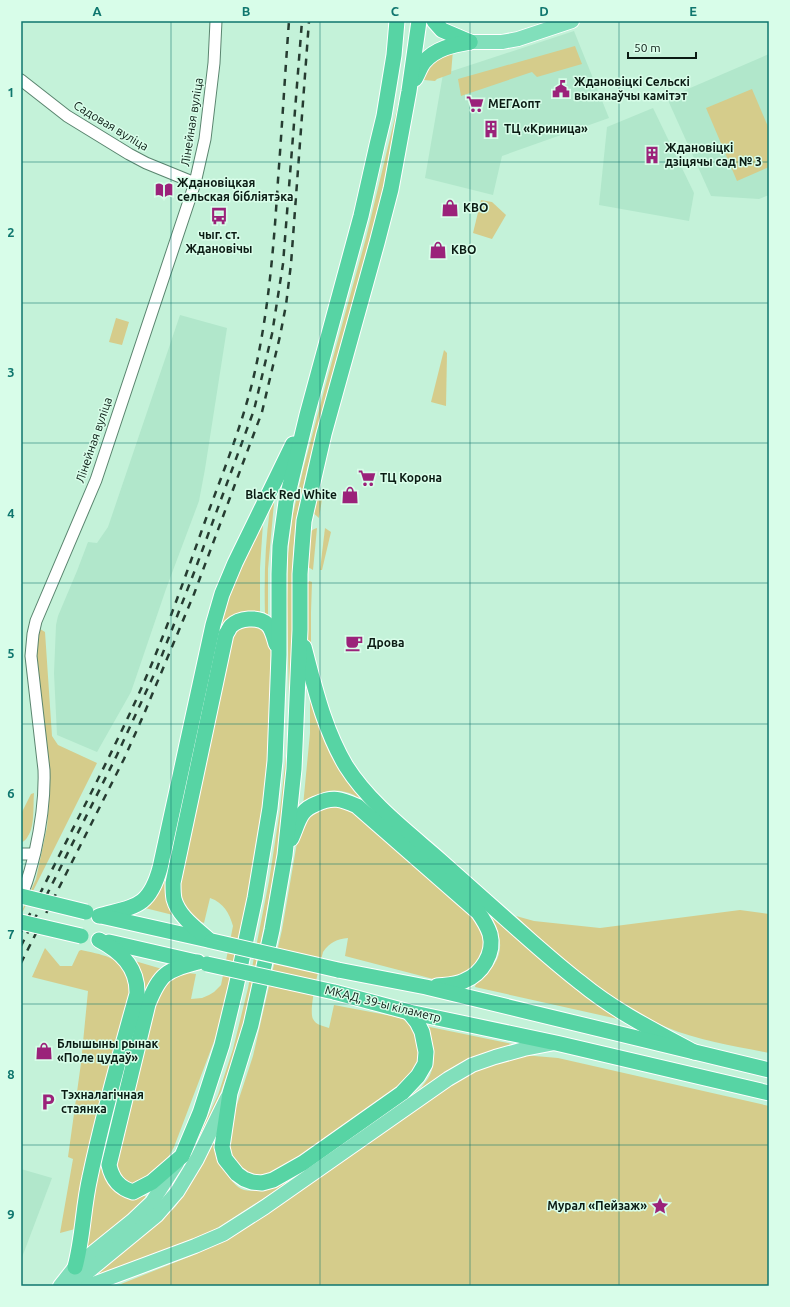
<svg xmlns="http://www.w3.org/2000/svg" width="790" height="1307" font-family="Ubuntu,sans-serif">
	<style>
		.built { fill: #b1e7cb }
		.green { fill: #d5cc8b }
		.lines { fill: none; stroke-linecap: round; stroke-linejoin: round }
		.tertiary-casing { stroke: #5a856f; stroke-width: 13 }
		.primary-casing { stroke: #fff; stroke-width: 16 }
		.trunk-casing { stroke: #fff; stroke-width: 17 }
		.tertiary { stroke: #fff; stroke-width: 11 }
		.primary { stroke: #81dfbb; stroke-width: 14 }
		.trunk { stroke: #57d4a4; stroke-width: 15 }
		.rail { stroke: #263c31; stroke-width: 2.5; stroke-dasharray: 7 7; stroke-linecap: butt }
		.trunk-bridge-casing { stroke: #fff; stroke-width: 17; stroke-linecap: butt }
		.trunk-bridge { stroke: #57d4a4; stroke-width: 15 }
		.grid { fill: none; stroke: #0f766e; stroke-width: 1; stroke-opacity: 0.55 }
		.labels { text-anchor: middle; stroke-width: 3; stroke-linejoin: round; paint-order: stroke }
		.poi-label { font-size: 12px; font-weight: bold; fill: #0a1b13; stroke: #d8fde9; text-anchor: start }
		.street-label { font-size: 12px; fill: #0a1b13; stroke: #d8fde9 }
		.neatline { fill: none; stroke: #0f766e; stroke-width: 1.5 }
		.grid-label { font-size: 13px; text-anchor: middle; font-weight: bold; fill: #0f766e }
	</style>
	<rect width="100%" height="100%" fill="#c4f2d9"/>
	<g class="built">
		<path d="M574,31l35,87 -107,38 -9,39 -68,-17 18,-104z"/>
		<path d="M769,54v141l-10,4 -48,-3 -44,-98z"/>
		<path d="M653,108l41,85 -5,28 -90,-16 8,-78z"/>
		<path d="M180,315l47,13 -22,141 -6,32 -33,88 -35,103 -34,60 -40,-17 -3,-62 2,-48 2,-9 19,-45 11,-29 9,1 11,-16z"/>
		<path d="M21,1169l31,9 -31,82z"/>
	</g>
	<g class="green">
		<path d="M411,21h5l-7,54 -38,165 -64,229 -10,46 -4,38 -1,48 2,99 -12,130 -30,158 -12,51 -28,77 -31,60 -24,31 27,-39 34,-73 15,-46 15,-61 21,-107 11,-71 6,-54 3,-56 -2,-100 1,-47 5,-39 10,-44 25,-94 38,-138 38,-158z"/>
		<path d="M575,46l7,18 -45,13 -5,-5 -71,24 -3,-17z"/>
		<path d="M453,50l-2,24 -14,5 -2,2 -11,-1c3,-21 12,-21 29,-30z"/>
		<path d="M752,89l17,40v38l-32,14 -31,-73z"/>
		<path d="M481,200l11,2 14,13 -14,24 -19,-6z"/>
		<path d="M116,318l13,4 -7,23 -13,-3z"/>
		<path d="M444,350l3,3 -1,53 -15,-4z"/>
		<path d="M319,490l3,1 1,2 -4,25 -7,-6z"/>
		<path d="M271,502l3,1 -6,66v48l-3,-2c-1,-38 0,-75 6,-113z"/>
		<path d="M263,523l-3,45v45l-28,4 -64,256 -3,18 8,24 -28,-7c12,-11 16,-19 21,-34l54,-253 22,-56z"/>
		<path d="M317,528l-4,42 -5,-3 -1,-4 3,-31 4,-3z"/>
		<path d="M325,528l6,4 -9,38h-2z"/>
		<path d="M309,581l3,1 -1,30v39l-4,-7 -1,-58z"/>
		<path d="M260,624l11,16 -2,115 -6,72 -39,188 -50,132 -13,23 -28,17 -20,-17 46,-184 21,-14 16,2 -5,25 11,-1 7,-3 5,-3 7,-7 12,-59c-4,-13 -9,-23 -23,-28l-6,25 -5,-2 -15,-14 -6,-19 53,-248 6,-12z"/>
		<path d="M40,629l5,3 7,104 6,9 39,18 -76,152v-2l15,-34 11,-52 2,-25v-30l-14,-124z"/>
		<path d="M313,698l27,64 287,259 -152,-34 1,-4c29,-23 30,-40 13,-71l-135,-117c-12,-5 -26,-7 -38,1 -5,2 -8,7 -13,10l7,-73v-34z"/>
		<path d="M34,793c-1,11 1,34 -6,43 -1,3 -4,5 -7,7v-29l10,-20z"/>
		<path d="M322,806l27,1 136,117 2,33 -26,22 -24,1 -92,-24 3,-18c-11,1 -18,4 -25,14 -3,12 -15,58 -10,67 3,6 10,7 16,9l5,-23 58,11 11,3 8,7 9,17 -2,24 -19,21 -119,84 -23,7 -24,-15 -7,-23 2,-9 25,-76 29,-126 16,-93 8,-19z"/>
		<path d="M740,910l29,4v139c-34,-7 -70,-12 -103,-26 -56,-23 -107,-70 -150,-111l18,5 66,7z"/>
		<path d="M45,948l15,18h12l7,-15 2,-1c18,4 43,7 48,29 1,5 0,11 1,16l-47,175 -8,59 -15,4 13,-74 -5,-2 13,-94 7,-72 -56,-14z"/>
		<path d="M135,961l27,8 -56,209c9,18 20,20 39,18l2,3 -63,56 6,-52 52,-211z"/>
		<path d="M425,1026l92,19 -239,144 -64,41 -21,11 -97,37 -1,-6 64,-49 17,-17 16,-27 22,-40c4,14 14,46 30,51 12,3 29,-4 40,-7l137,-95c3,-4 7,-9 9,-13 7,-16 4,-36 -5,-49z"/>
		<path d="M523,1055l35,3 211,48v180h-653l75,-30 36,-20 223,-153 26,-14z"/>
	</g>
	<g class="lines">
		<g class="tertiary-casing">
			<g id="tertiary">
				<path d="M21,80l46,36 62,38 17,9 49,20"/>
				<path d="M21,854h13"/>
				<path d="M21,896c7,-14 10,-29 14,-44 6,-27 10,-54 9,-82l-13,-114 2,-22 3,-13 60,-141 99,-297 10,-44 9,-76 2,-42"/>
			</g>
		</g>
		<g class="primary-casing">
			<g id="primary">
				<path d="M470,42h32l16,-3 54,-18"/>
				<path d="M60,1286l15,-19 57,-46 20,-19 25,-39"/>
				<path d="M75,1286l14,-15 68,-56 20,-23 20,-33 30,-61"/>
				<path d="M88,1286l107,-40 28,-12 42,-27 183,-128 24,-14 23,-8 29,-8 31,-6"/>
			</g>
		</g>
		<g class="trunk-casing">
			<g id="trunk">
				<path d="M434,21l8,9 28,12"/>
				<path d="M415,79c3,-5 5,-12 9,-17 12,-14 29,-17 46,-20"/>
				<path d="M304,647c11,41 20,82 42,119 24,38 62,66 96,96 30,27 60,53 90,80 16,14 32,28 49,41 34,28 74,48 113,69"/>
				<path d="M291,839c4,-8 7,-20 12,-26 3,-4 8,-7 13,-9 17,-8 25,-5 41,2l121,106c5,7 9,13 12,22 5,19 -8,40 -26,47 -8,4 -19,4 -27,5"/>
				<path d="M99,916c36,-10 50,-8 61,-48l53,-243 9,-31 13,-31 58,-119"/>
				<path d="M101,916l107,24"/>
				<path d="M209,940c-13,-12 -30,-23 -35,-41 -1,-5 -1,-11 -1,-16l53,-249c2,-2 3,-6 5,-8 8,-8 27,-10 36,-2 5,4 7,13 9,20"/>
				<path d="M109,942l87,20"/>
				<path d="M198,962c-32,9 -37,10 -50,42l-39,161c3,14 10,23 24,27l19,-10 30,-26 18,-43 22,-68 14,-58 19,-89 15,-90 5,-47 4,-106v-81l1,-28 6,-44 21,-87 54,-199 16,-71 7,-29 10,-61 3,-34"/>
				<path d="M338,970l88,17 343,83"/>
				<path d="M334,992l75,20 147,31 213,50"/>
				<path d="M409,1012l8,10 5,10 4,20 -1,12 -7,12 -16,17 -99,70 -30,17 -11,3 -10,-1 -8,-3 -7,-5 -12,-15 -3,-12 8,-54 21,-68 21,-95 13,-75 9,-86 6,-139v-56l4,-53 20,-87 53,-191 14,-54 18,-98 10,-70"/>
				<path d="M75,1267c8,-29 8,-60 15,-90 13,-62 30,-123 47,-183 1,-27 -17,-43 -38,-54"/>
			</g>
		</g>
		<use href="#tertiary" class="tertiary"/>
		<use href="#primary" class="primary"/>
		<use href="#trunk" class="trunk"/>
		<g class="rail">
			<path d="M21,932c36,-74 75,-146 110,-221 30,-64 53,-131 77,-198 17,-46 36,-93 47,-142 14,-63 19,-127 23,-191 4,-53 7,-106 11,-159"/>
			<path d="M21,946l96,-191 40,-87 38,-98 59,-160 18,-76 11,-70 19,-243"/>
			<path d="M21,963l103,-204 20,-45 50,-120 68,-182 18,-76 6,-31 5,-41 18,-243"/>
		</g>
		<g class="trunk-bridge-casing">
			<g id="trunk-bridge">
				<path d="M21,896l65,16"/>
				<path d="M21,922l60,14"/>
				<path d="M212,941l126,29"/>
				<path d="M207,964l127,28"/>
			</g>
		</g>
		<use href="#trunk-bridge" class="trunk-bridge"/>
	</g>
	<path class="grid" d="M171,21v1265M320,21v1265M470,21v1265M619,21v1265M21,162h748M21,303h748M21,443h748M21,583h748M21,724h748M21,864h748M21,1004h748M21,1145h748"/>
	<defs>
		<g id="civic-bare" transform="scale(1.38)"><path d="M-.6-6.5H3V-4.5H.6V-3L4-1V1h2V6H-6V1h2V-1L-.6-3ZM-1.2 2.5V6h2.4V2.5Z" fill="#9b227a" stroke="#d8fde9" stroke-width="2.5" paint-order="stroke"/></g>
		<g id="supermarket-bare" transform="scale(1.38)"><path d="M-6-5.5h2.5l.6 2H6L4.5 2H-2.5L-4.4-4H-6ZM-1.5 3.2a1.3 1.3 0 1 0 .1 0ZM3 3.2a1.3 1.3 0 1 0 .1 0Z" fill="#9b227a" stroke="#d8fde9" stroke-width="2.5" paint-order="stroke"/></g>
		<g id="building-bare" transform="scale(1.38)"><path d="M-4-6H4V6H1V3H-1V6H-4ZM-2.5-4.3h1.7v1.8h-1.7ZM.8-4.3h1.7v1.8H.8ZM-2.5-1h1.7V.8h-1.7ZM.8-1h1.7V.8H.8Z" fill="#9b227a" stroke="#d8fde9" stroke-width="2.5" paint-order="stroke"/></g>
		<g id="library-bare" transform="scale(1.38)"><path d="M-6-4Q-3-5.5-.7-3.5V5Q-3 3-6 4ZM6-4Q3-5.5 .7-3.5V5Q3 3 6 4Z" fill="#9b227a" stroke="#d8fde9" stroke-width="2.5" paint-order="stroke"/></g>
		<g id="shop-bare" transform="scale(1.38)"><path d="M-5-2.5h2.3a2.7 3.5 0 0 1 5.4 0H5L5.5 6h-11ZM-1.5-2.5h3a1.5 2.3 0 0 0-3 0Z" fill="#9b227a" stroke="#d8fde9" stroke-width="2.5" paint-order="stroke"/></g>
		<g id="bus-bare" transform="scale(1.38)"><path d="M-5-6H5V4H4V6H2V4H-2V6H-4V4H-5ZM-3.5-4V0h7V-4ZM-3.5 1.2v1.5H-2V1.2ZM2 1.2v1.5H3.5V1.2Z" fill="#9b227a" stroke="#d8fde9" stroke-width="2.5" paint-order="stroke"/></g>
		<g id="cafe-bare" transform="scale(1.38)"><path d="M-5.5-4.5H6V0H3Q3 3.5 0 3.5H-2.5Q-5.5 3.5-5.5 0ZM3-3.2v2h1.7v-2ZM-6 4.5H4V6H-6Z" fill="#9b227a" stroke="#d8fde9" stroke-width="2.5" paint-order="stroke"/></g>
		<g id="parking-bare" transform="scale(1.38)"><path d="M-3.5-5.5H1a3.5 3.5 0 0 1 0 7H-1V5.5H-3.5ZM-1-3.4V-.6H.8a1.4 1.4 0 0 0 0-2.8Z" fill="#9b227a" stroke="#d8fde9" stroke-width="2.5" paint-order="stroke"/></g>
		<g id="sight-bare" transform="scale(1.38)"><path d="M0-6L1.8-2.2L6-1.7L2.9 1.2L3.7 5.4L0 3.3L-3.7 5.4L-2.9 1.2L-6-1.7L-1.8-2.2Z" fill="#9b227a" stroke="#d8fde9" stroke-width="2.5" paint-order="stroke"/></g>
	</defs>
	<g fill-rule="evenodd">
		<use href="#civic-bare" x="561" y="89"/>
		<use href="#supermarket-bare" x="475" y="104"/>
		<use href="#building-bare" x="491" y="129"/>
		<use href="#building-bare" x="652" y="155"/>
		<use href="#library-bare" x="164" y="190"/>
		<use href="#shop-bare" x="450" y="208"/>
		<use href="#bus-bare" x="219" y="216"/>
		<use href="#shop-bare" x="438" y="250"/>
		<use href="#supermarket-bare" x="367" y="478"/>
		<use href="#shop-bare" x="350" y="495"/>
		<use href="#cafe-bare" x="354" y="643"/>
		<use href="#shop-bare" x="44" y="1051"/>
		<use href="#parking-bare" x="48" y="1102"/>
		<use href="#sight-bare" x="660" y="1206"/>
	</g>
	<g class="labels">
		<g class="poi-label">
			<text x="574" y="86">Ждановіцкі Сельскі<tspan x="574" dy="14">выканаўчы камітэт</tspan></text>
			<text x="488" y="108">МЕГАопт</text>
			<text x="504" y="133">ТЦ «Криница»</text>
			<text x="665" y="152">Ждановіцкі<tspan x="665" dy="14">дзіцячы сад № 3</tspan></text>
			<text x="177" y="187">Ждановіцкая<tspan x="177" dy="14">сельская бібліятэка</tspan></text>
			<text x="463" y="212">КВО</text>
			<text x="219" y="239" text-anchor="middle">чыг. ст.<tspan x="219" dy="14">Ждановічы</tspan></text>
			<text x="451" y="254">KBО</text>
			<text x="380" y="482">ТЦ Корона</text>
			<text x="337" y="499" text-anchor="end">Black Red White</text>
			<text x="367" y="647">Дрова</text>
			<text x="57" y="1048">Блышыны рынак<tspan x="57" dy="14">«Поле цудаў»</tspan></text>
			<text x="61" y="1099">Тэхналагічная<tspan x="61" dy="14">стаянка</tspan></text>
			<text x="647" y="1210" text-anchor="end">Мурал «Пейзаж»</text>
		</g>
		<g class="street-label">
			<text transform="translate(192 122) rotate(-81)" y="4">Лінейная вуліца</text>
			<text transform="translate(111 126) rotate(31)" y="4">Садовая вуліца</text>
			<text transform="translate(94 440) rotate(-71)" y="4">Лінейная вуліца</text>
			<text transform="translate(383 1004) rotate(14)" y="4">МКАД, 39-ы кіламетр</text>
		</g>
	</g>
	<rect width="790" height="1307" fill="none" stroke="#d8fde9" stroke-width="44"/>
	<path d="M628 52v6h68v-6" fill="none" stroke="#0a1b13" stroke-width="2"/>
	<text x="634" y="52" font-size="12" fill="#0a1b13" stroke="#d8fde9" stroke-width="3" paint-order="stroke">50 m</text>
	<rect x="22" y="22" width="746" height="1263" class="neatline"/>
	<g class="grid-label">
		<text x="97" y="16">A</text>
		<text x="246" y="16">B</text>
		<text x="395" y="16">C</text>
		<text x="544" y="16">D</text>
		<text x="693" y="16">E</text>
		<text x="11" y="97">1</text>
		<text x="11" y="237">2</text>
		<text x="11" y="377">3</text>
		<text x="11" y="518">4</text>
		<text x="11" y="658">5</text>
		<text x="11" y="798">6</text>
		<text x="11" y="939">7</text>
		<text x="11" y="1079">8</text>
		<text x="11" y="1219">9</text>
	</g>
</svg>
